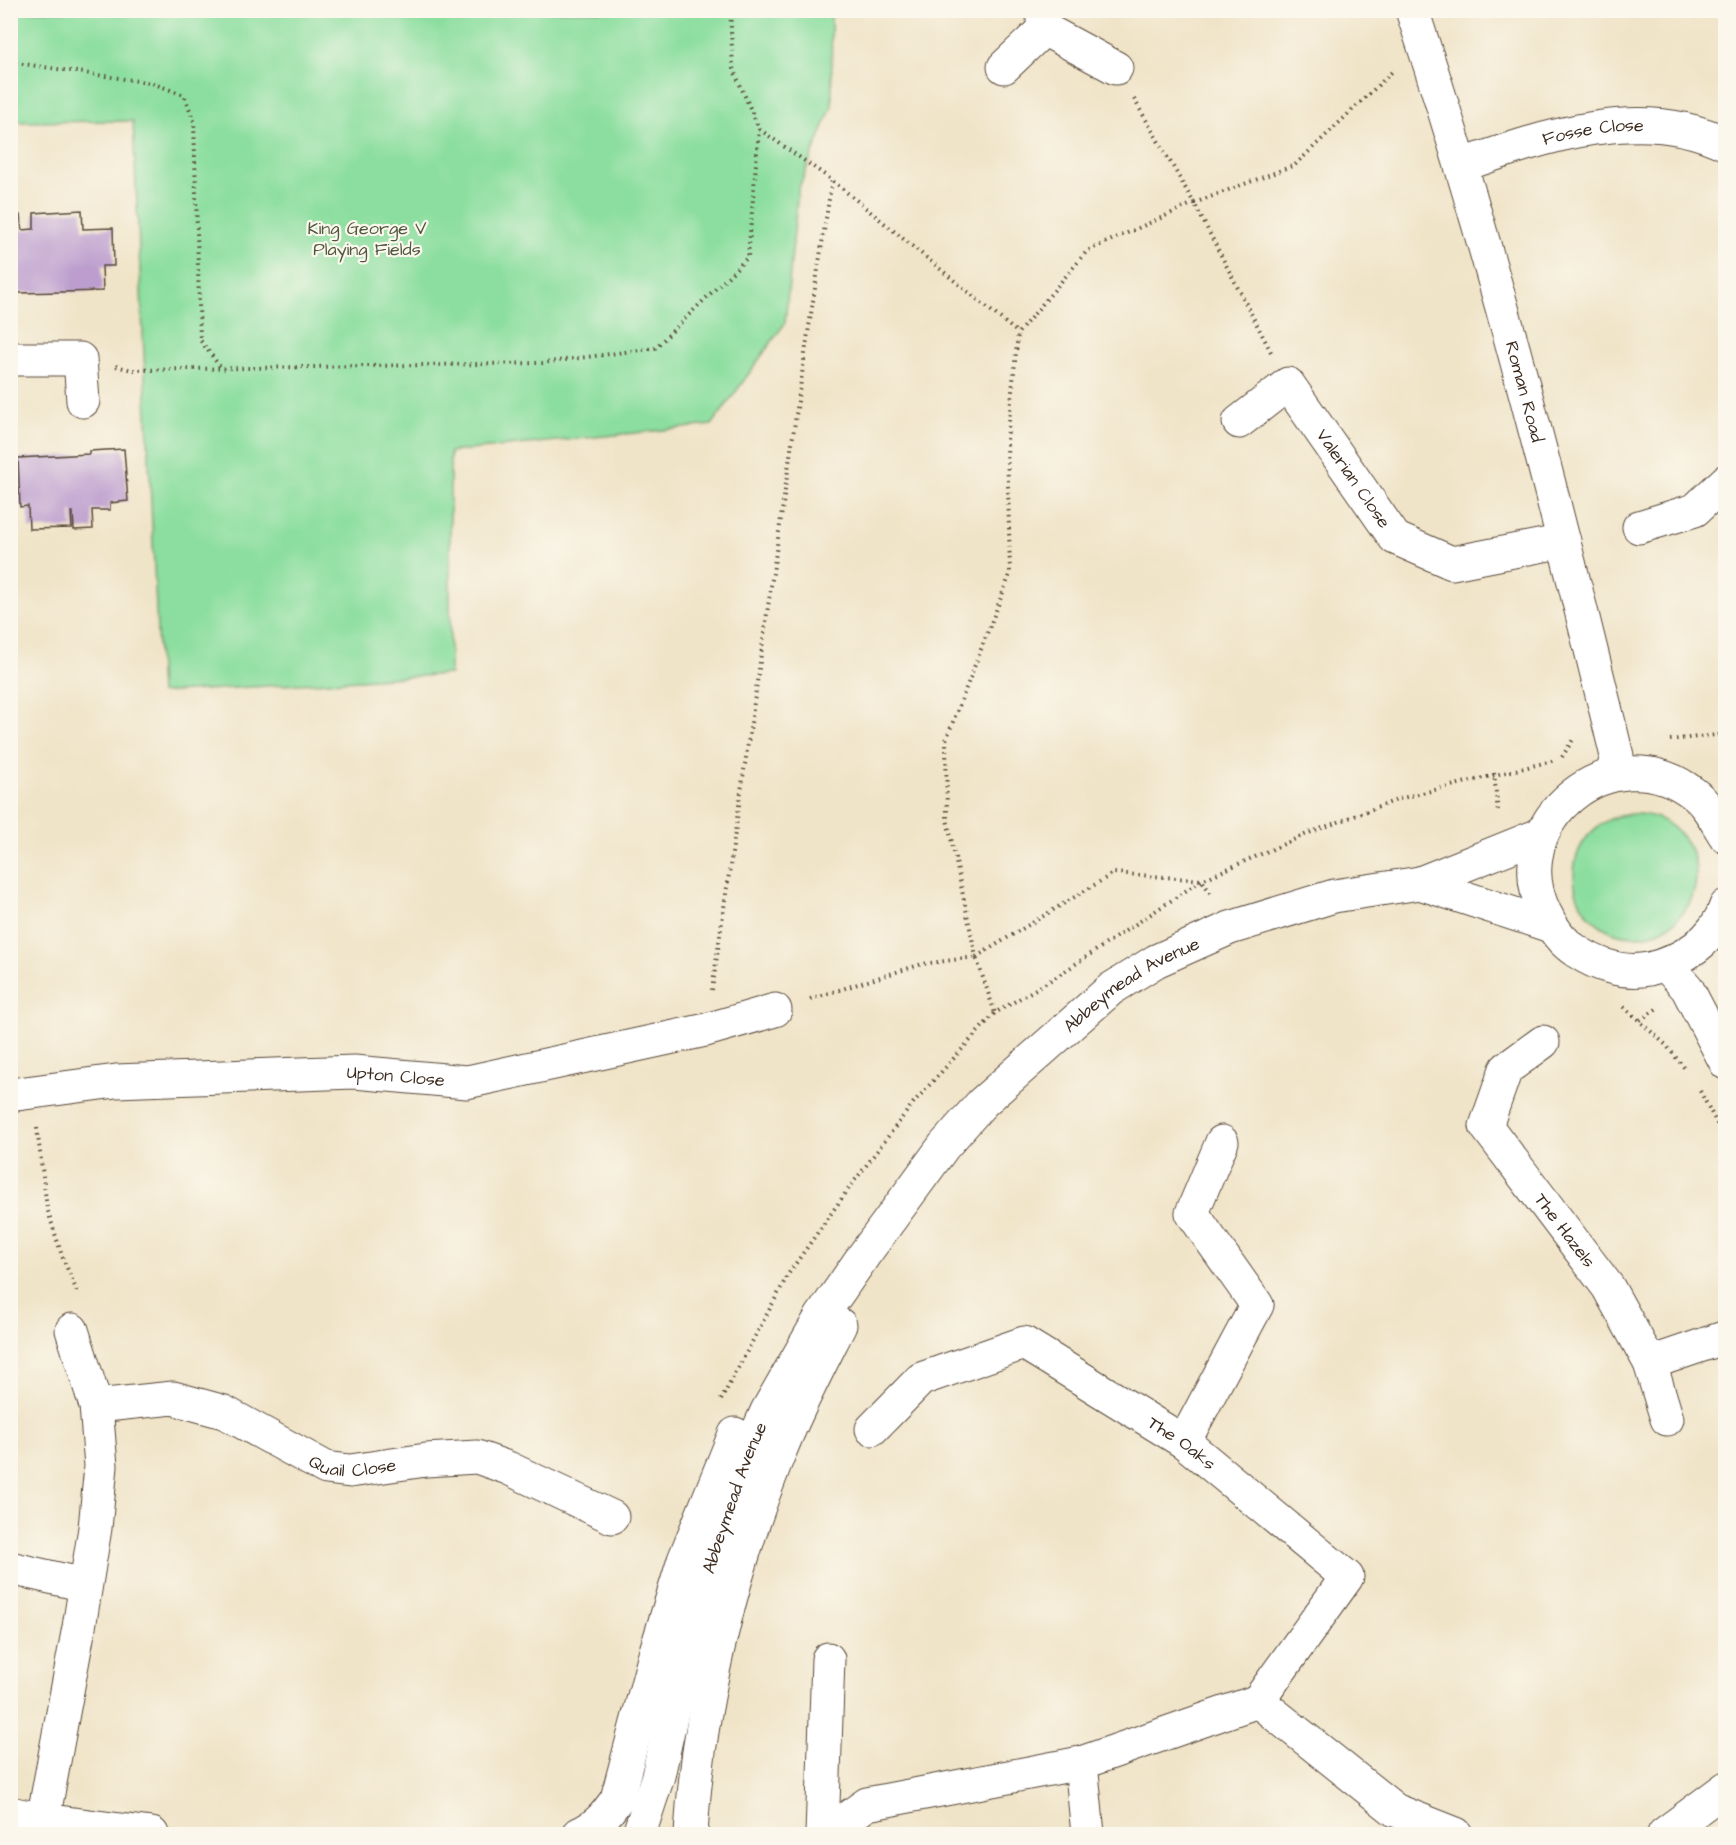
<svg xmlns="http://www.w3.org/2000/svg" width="1736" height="1845" font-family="'Architects Daughter',sans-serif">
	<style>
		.green { fill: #8bde9f; stroke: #63845e; stroke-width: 1.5 }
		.building { fill: #bc9dce }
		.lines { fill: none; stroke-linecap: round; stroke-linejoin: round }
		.minor-casing { stroke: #564638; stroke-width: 35 }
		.path { stroke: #564638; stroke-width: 4; stroke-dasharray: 1.5 4.5; stroke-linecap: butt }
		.minor { stroke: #fff; stroke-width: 33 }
		.labels { text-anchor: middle; stroke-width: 4.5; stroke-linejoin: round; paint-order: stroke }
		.street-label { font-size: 18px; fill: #3b2a1e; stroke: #fbf7ec }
		.park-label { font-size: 18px; fill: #4f573e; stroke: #fbf7ec }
	</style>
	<rect width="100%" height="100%" fill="#fbf7ec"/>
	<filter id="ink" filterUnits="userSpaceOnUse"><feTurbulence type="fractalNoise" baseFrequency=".0167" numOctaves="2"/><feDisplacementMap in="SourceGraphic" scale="12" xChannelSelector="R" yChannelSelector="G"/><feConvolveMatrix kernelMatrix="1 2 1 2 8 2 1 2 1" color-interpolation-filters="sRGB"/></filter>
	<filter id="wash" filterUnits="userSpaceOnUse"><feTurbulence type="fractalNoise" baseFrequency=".008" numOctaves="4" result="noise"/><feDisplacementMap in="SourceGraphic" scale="24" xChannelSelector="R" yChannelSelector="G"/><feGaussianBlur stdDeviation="1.35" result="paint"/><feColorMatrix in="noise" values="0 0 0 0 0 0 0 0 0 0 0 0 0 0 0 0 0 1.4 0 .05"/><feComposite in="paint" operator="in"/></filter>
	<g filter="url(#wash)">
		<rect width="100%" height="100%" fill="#f0e4c8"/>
		<g class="green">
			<path d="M10,11h821l1,95 -34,84 -13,133 -73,102 -262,27v222l-290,19 -27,-572 -122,1z"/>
			<circle cx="1635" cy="875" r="61"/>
		</g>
		<g id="blocks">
			<g class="building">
				<path d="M82,210l1,19 30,-1 1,38h-12l1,25 -85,2 -2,-59h-6v-19h10l2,15 12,-1v-16z"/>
				<path d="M124,449l4,52 -18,2v7h-18l1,19 -19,1 -1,-18h-2l1,16 -43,1 -1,-23 -8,1 -2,-49 71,-4v-3z"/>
			</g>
		</g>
	</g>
	<g filter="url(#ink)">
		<use href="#blocks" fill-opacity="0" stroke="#564638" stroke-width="1.5"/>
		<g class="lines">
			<g class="minor-casing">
				<g id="minor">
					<path d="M1042,10l2,19 72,39"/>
					<path id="s1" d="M1412,10c81,245 144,496 205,746l-5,19"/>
					<path d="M1004,67l40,-38"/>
					<path id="s2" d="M1463,165c80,-28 180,-63 263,-21"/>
					<path d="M10,359h70l3,42"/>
					<path id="s3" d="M1239,422l49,-38 107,154 57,25 112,-22"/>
					<path d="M1639,527l56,-17 31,-29"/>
					<path d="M1726,837c-10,-15 -18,-33 -33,-44 -80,-62 -193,29 -148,120 7,15 17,29 31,38 21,14 47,23 73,18 33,-8 66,-29 77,-63"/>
					<path d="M1420,883l131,43"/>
					<path d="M1666,965l21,23 39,75"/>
					<path id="s4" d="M1543,1042l-37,27 -20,57 122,161 42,76 76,-26"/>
					<path id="s5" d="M10,1095l106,-14 238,-9 113,10 239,-52 69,-20"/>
					<path d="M1650,1363l17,56"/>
					<path id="s6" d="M96,1406l77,-8 51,14 102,56 24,3 76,-11 51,-3 31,11 104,49"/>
					<path id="s7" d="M872,1429l49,-50 103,-36 160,99 163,135 -89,124"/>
					<path d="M1184,1442l73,-137 -65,-92 30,-71"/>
					<path d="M10,1568l75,17"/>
					<path d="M1081,1763l7,71"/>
					<path d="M10,1813l33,7 109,14"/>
					<path d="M43,1820l36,-193 16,-99 6,-62 -5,-60 -24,-76"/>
					<path d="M579,1834c18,-8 27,-19 38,-35l39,-148 28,-91 51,-126"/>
					<path id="s8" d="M639,1834l19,-58 30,-137 30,-100 30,-86 19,-42 54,-94 43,-62 80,-109 38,-43 129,-114 45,-28 74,-33 104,-32 86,-13 122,-49"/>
					<path d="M691,1834c7,-124 38,-252 83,-368 19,-49 43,-95 66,-141"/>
					<path d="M822,1834l6,-175"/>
					<path d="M825,1834l42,-30 214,-41 177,-62 137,109 61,24"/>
					<path d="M1664,1834l62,-46"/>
				</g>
			</g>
			<g class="path">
				<path d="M10,62l142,21 32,12 10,26 6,219 21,28"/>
				<path d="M1134,99l60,104 -107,48 -69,82 -11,107 3,134 -64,166 1,79 29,138 138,-84 88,7 10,16"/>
				<path d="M833,181l185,152"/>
				<path d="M1271,352l-77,-149 101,-38 99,-95"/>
				<path d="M116,366l16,4 410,-7 113,-15 93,-91 11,-128 -26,-61 -3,-58"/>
				<path d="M1670,740l56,-6"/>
				<path d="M1562,757l12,-19"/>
				<path d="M1494,773l4,39"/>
				<path d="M712,990l96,-657 24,-153 -73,-51"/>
				<path d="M810,999l112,-35 54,-7 19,56"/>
				<path d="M1624,1007l42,38 20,25"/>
				<path d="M1640,1020l18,-12"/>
				<path d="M1700,1091l26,50"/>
				<path d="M37,1128l10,80 15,48 16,38"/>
				<path d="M721,1400l68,-127 58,-82 67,-89 81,-89 61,-36 146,-97 107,-47 93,-35 154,-38"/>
			</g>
			<use href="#minor" class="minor"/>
		</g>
	</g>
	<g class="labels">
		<g class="street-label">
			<text dy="6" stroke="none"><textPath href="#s2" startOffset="135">Fosse Close</textPath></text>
			<text dy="6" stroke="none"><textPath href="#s1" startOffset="398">Roman Road</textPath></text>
			<text dy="6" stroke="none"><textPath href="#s3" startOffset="177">Valerian Close</textPath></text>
			<text dy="6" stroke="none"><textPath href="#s8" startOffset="1011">Abbeymead Avenue</textPath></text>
			<text dy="6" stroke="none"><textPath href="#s5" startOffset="387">Upton Close</textPath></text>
			<text dy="6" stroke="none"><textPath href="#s4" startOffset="237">The Hazels</textPath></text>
			<text dy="6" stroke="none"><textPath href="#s7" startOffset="366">The Oaks</textPath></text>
			<text dy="6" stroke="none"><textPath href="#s6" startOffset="273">Quail Close</textPath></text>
			<text dy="6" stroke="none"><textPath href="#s8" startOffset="350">Abbeymead Avenue</textPath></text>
		</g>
		<g class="park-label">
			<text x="367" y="234">King George V<tspan x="367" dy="21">Playing Fields</tspan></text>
		</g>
	</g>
	<rect width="1736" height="1845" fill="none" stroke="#fbf7ec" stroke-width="36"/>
</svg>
